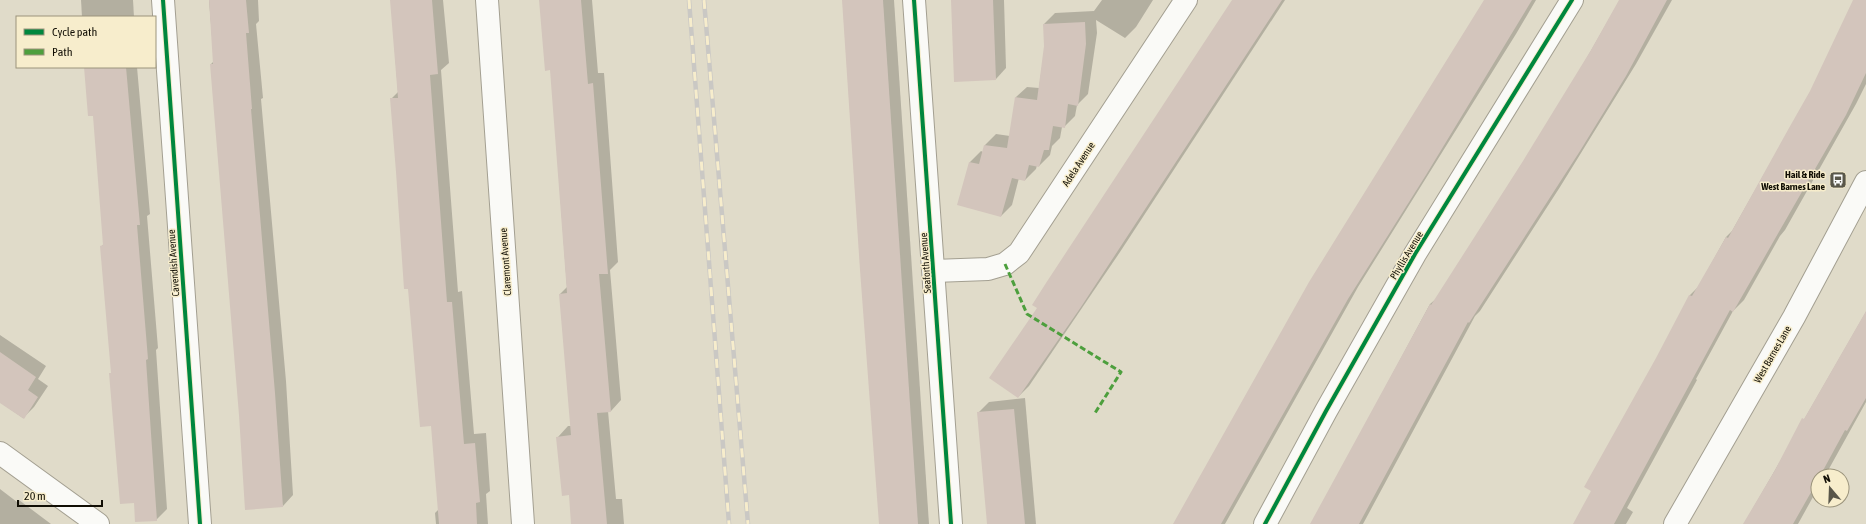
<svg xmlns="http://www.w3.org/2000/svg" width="1866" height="524" font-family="'Asap Condensed',sans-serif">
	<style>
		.shadow { fill: #0003 }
		.building { fill: #d3c5bc }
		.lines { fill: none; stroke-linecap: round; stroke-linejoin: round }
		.minor-casing { stroke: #a39f91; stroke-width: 24 }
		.minor { stroke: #fafaf7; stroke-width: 22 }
		.rail-casing { stroke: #cac8c4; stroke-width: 4.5 }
		.rail { stroke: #f7edcc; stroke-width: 3; stroke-dasharray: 9; stroke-linecap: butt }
		.quiet { stroke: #4d9f3d; stroke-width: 3; stroke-dasharray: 6 3; stroke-linecap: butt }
		.cycleway-casing { stroke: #f7edcc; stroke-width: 6 }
		.cycleway { stroke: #00873e; stroke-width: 4 }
		.labels { text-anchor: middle; stroke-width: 3; stroke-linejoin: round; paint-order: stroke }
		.street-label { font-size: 10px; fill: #110e04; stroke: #f7edcc }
		.poi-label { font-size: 10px; font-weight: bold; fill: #110e04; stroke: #f7edcc; text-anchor: end }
	</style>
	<rect width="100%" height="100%" fill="#e0dbc9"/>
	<g class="shadow">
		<path d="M81,0h52l1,17h-52z"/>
		<path d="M209,0h49l1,21 -3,3 7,74 -2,1 25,282 7,114 -10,11 -43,-91 -29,-351 3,-3z"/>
		<path d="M391,0h52l6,63 -8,7 17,222 4,-1 12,143 12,-1 4,58 -4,3 2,30h-52l-1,-11 4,-4 -7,-84 -41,-326 7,-7z"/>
		<path d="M540,0h52l6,73h6l14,189 -8,8 11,130 -10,11h-3l8,88h6l2,25h-52l-2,-30 -12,-57 10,-11h3l-11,-132 7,-7 -16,-218z"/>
		<path d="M843,0h51l35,524h-49z"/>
		<path d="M952,0h52l2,68 -10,11z"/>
		<path d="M1102,0h51l-17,27 -11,11 -29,-18 1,13 -9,61 -11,11 -2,11 -11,11h-2l-2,11 -8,8 -2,9 -11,11 -2,-1 -1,4 -11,11 -6,-2 -7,27 -11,11 -42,-12 11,-42 11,-11 2,1 2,-7 11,-11 14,2 6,-39 11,-10 12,1 6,-42 -1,-22 11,-11 39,-2z"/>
		<path d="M1233,0h52l-165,252 -91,134 -11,11 20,-89z"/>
		<path d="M1485,0h51l-20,34 -158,253 -133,237h-51z"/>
		<path d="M1620,0h52l-36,64 -76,123 -80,124 -5,5 -112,208h-51l118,-220 7,-6 128,-202z"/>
		<path d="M1854,0h12v84l-10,20 -71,126 -5,6 -36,64 -11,11 -37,68 1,1 -70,128 6,4 -7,12h-52l19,-34 97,-195 9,-9 27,-49 6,-6 79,-140z"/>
		<path d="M86,67h51l13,147 -3,2 11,132 -2,2 11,159 -11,11 -21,-18 -25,-128 2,-2 -10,-126 2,-3 -10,-128z"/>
		<path d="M1866,312v90l-41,74h-7v12l-20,36h-54z"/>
		<path d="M0,335l46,31 -8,13 10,7 -14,21 -11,11 -23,-16z"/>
		<path d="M1025,398l11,126h-48l-10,-111 11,-11z"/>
		<path d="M0,489l17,13 2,-2 32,24h-51z"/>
	</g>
	<g class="building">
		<path d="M209,0h37l3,33h-3l6,76h-1l24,284 8,114 -38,3 -6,-95 -29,-351h3z"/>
		<path d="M390,0h42l6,74 -8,1 17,227h5l12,142 11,-1 5,59 -4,1 1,21h-38l-8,-98 -11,1 -12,-138h-4l-8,-117 -6,-74h8z"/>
		<path d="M539,0h42l7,84 5,-1 15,191h-9l12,138 -14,1 10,111h-36l-2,-29 -7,1 -6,-59 15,-2 -12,-141 8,-1 -17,-223 -5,1z"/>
		<path d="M842,0h41l35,524h-39l-19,-254z"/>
		<path d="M951,0h42l3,80 -42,2z"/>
		<path d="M1232,0h50l-201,307 -63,91 -29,-20 48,-70 -5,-3 14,-22z"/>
		<path d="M1484,0h48l-106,175 -78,124 -127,225h-48l136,-242z"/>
		<path d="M1619,0h48l-41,76 -46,75 -111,172 -1,-1 -109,202h-49l120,-220 1,1 92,-144 68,-111z"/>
		<path d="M1853,0h13v73l-20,42 -113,197 -3,-2 -116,214h-41l18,-33 -7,-4 72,-129 33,-63 3,1 34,-59 2,1 61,-110 21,-37z"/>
		<path d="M1085,22l1,22 -8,62 -10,-2 -3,24 -12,-2 -4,24h-5l-5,17 -10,-2 -4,16 -13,-3 -11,39 -44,-12 12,-43 10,2 5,-19 23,3 8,-51 22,3 7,-54 -1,-22z"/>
		<path d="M84,67h42l14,158h-3l11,134 -2,1 11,161 -22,1 -1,-19 -14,1 -11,-131h2l-11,-127 3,-1 -10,-129h-5z"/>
		<path d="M1866,311v87l-19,33 -2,-1 -25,46h-2v4l-25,44h-50l32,-54 27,-52 2,1z"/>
		<path d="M0,352l36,25 -8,13 10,7 -14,22 -24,-16z"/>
		<path d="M1014,409l11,115h-38l-10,-112z"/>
	</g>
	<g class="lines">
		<g class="minor-casing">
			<g id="minor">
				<path d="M163,0l37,524"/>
				<path d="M487,0l36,524"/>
				<path d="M914,0l37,524"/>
				<path d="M934,271l54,-2 17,-5 14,-11 167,-253"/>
				<path d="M0,453l98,71"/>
				<path d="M1265,524l61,-113 89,-157 157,-254"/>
				<path d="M1675,524l119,-207 72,-135"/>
			</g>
		</g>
		<use href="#minor" class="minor"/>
		<g class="rail-casing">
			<g id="rail">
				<path d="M689,0l40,524"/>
				<path d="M704,0l44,524"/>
			</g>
		</g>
		<use href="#rail" class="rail"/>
		<path class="quiet" d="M1005,264l22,50 94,58 -26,41"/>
		<g class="cycleway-casing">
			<g id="cycleway">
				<path d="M163,0l37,524"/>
				<path d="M914,0l37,524"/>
				<path d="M1265,524l61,-113 89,-157 157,-254"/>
			</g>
		</g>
		<use href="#cycleway" class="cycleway"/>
	</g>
	<defs>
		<g id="bus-square" transform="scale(0.9)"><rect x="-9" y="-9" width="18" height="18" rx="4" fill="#595649" stroke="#f7edcc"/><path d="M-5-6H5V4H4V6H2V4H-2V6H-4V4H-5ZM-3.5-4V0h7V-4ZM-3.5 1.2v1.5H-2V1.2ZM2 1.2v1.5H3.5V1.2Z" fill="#fff"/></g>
	</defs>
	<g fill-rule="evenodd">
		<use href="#bus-square" x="1838" y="180"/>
	</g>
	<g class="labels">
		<g class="street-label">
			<text transform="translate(1078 164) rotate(-57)" y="4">Adela Avenue</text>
			<text transform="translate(1406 255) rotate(-59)" y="4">Phyllis Avenue</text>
			<text transform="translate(505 262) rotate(-94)" y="4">Claremont Avenue</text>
			<text transform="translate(173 263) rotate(-94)" y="4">Cavendish Avenue</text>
			<text transform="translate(925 263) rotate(-94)" y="4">Seaforth Avenue</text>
			<text transform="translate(1772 354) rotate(-60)" y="4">West Barnes Lane</text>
		</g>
		<g class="poi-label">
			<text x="1825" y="178">Hail &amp; Ride<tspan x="1825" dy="12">West Barnes Lane</tspan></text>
		</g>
	</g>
	<rect x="16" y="16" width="140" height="52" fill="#f7edcc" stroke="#9b947c"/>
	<rect x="24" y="29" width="20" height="6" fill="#00873e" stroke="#9b947c"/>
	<text x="52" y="36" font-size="12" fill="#110e04">Cycle path</text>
	<rect x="24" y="49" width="20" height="6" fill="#4d9f3d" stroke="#9b947c"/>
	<text x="52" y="56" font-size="12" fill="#110e04">Path</text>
	<g transform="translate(1830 488) rotate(341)"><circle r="19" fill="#f7edcc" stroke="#9b947c"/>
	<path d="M0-3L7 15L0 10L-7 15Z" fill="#595649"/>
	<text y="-6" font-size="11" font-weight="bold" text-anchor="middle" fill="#110e04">N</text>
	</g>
	<path d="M18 500v6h84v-6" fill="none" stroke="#110e04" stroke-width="2"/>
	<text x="24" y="500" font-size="12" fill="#110e04" stroke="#f7edcc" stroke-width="3" paint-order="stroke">20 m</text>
</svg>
